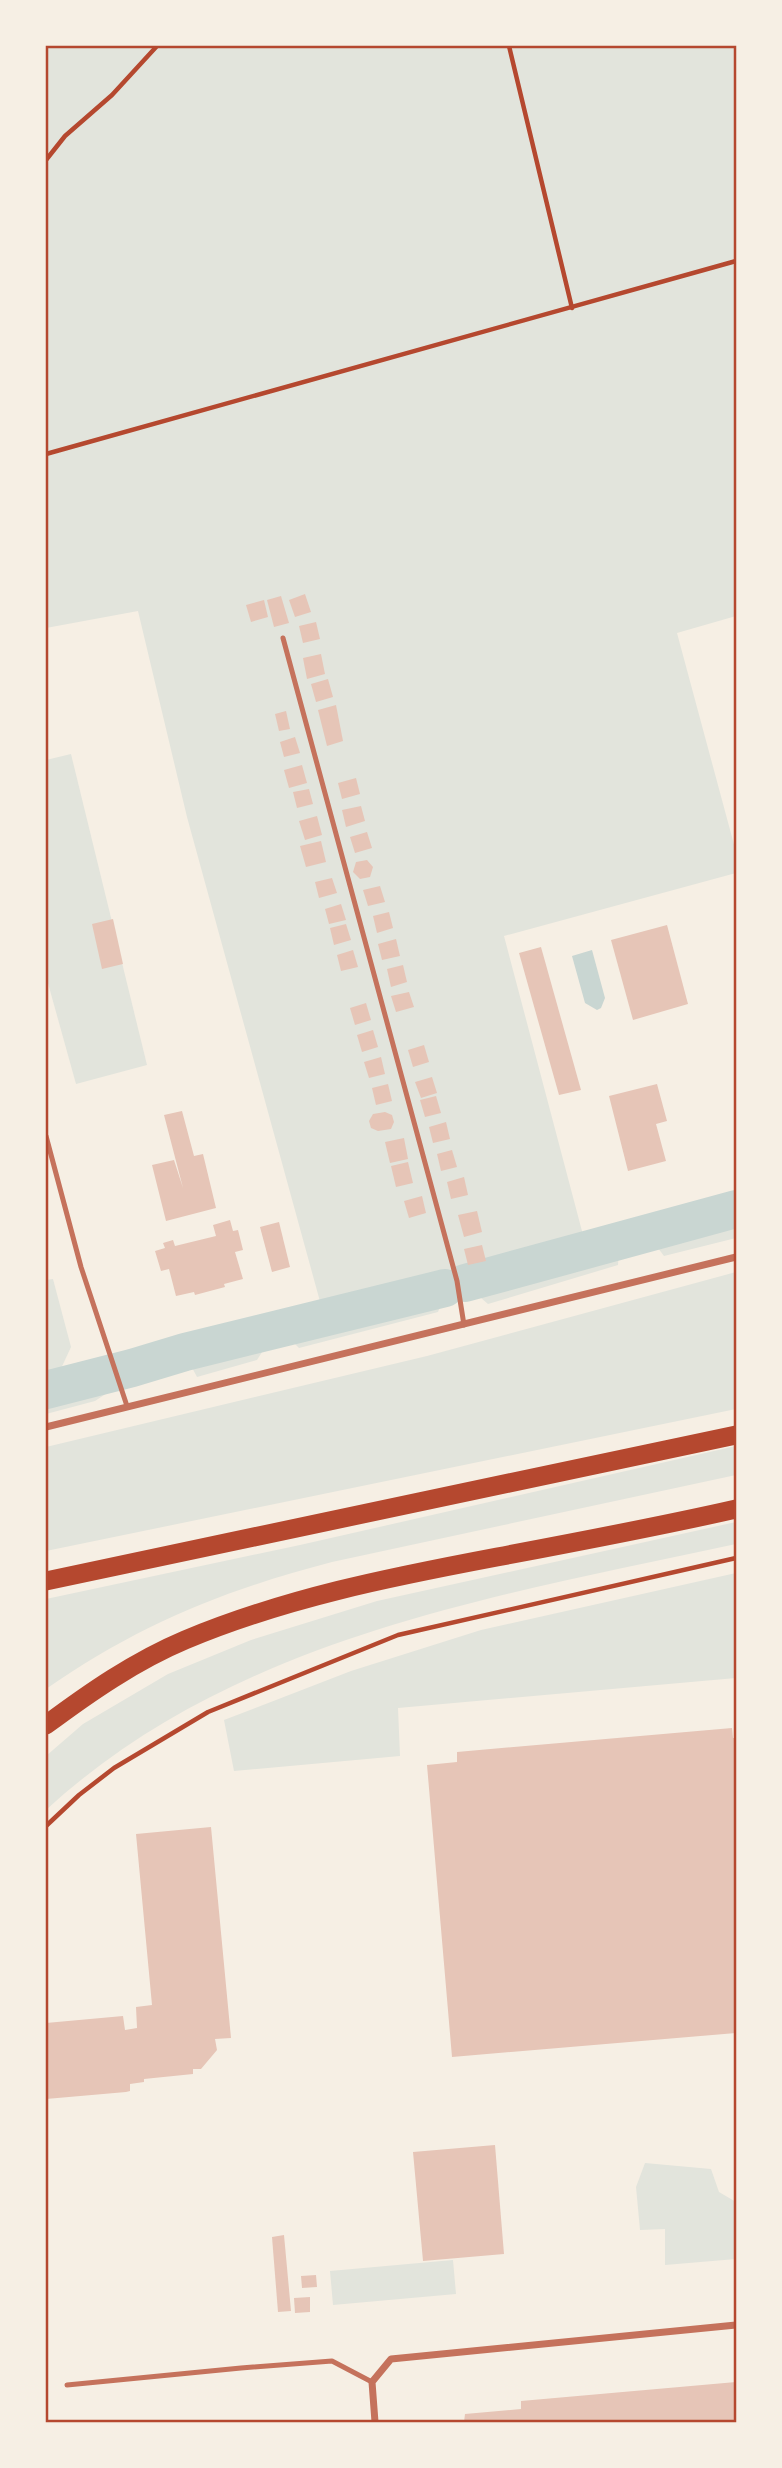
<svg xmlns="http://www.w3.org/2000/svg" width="782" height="2468" font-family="'Alegreya Sans',sans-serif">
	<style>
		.green { fill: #e2e4dc }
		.water { fill: #c9d6d2 }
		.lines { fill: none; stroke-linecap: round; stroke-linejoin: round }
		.canal { stroke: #c9d6d2; stroke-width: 38 }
		.building { fill: #e6c5b7 }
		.path { stroke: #b5482f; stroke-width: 4.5 }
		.service { stroke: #c5725c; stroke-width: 5 }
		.minor { stroke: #c5725c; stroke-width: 7 }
		.trunk { stroke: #b5482f; stroke-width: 19 }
		.neatline { fill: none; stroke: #b5482f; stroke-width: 2.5 }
	</style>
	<rect width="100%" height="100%" fill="#f6efe4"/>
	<g class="green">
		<path d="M46,46h690v570l-59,17 59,219v21l-232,63 83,314 -263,66 -137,-499 -49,-206 -92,17z"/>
		<path d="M71,754l76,311 -71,19 -30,-108v-216z"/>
		<path d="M736,1217v21l-72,18 -12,-16z"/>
		<path d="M619,1247l-1,18 -130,39 -15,-13z"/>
		<path d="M736,1272v137l-690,142v-104l381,-91z"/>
		<path d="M53,1279l18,68 -13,28 -12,3v-98z"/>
		<path d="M431,1300l9,7 -2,5 -139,36 -13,-13z"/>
		<path d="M263,1342l1,7 -7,11 -60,17 -9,-17z"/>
		<path d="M107,1380v13l-12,8 -49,13v-17z"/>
		<path d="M736,1446v29l-404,87c-108,28 -194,63 -286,127v-90l254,-54z"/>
		<path d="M736,1522v22c-240,52 -502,93 -690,266v-54l37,-32 85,-50 83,-34 126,-39z"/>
		<path d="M736,1573v105l-338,30 2,48 -166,15 -10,-51 127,-49 130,-41z"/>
		<path d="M645,2163l66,6 8,23 17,10v57l-71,6v-36l-25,1 -4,-43z"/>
		<path d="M453,2260l3,34 -123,11 -3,-34z"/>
	</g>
	<path class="water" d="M592,950l13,48 -4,10 -4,2 -12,-7 -13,-47z"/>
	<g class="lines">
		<g class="canal">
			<path d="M465,1283l271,-74"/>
			<path d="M46,1390l86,-22 53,-16 260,-64"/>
		</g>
	</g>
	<g class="building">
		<path d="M305,594l6,18 -16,5 -6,-17z"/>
		<path d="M281,596l8,27 -15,4 -7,-27z"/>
		<path d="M264,600l4,17 -17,5 -5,-17z"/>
		<path d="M316,622l4,17 -17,4 -4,-17z"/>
		<path d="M321,654l4,20 -18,5 -4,-21z"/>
		<path d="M328,679l5,18 -17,5 -5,-18z"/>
		<path d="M336,705l7,36 -16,5 -9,-36z"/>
		<path d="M286,711l4,18 -11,2 -4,-17z"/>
		<path d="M295,737l5,16 -16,4 -4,-15z"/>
		<path d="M302,765l5,18 -18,5 -5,-18z"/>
		<path d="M356,778l4,16 -18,5 -4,-16z"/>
		<path d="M309,789l4,15 -16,4 -4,-16z"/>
		<path d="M361,806l4,15 -19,6 -4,-17z"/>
		<path d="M317,816l5,19 -17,5 -6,-19z"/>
		<path d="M367,832l5,16 -17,5 -5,-16z"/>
		<path d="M321,841l5,21 -20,5 -6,-21z"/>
		<path d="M367,860l6,7 -3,10 -10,2 -7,-7 3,-10z"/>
		<path d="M332,878l5,15 -18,5 -4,-16z"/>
		<path d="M380,886l5,16 -17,4 -5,-16z"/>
		<path d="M341,904l5,16 -17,4 -4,-15z"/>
		<path d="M389,912l4,16 -16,5 -4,-17z"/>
		<path d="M113,919l10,45 -21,5 -10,-45z"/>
		<path d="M346,924l5,16 -17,5 -4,-17z"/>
		<path d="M667,925l21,79 -55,16 -22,-80z"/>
		<path d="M396,939l4,17 -18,4 -4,-16z"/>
		<path d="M541,947l40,143 -22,5 -40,-142z"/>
		<path d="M353,950l5,17 -17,4 -4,-16z"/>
		<path d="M403,965l4,17 -16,5 -4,-18z"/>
		<path d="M409,992l5,15 -18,5 -5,-16z"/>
		<path d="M366,1003l5,17 -16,5 -5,-17z"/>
		<path d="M373,1030l5,17 -16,5 -5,-17z"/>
		<path d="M424,1045l5,17 -16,5 -5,-17z"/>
		<path d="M381,1057l4,17 -16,4 -5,-16z"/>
		<path d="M432,1077l5,16 -16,5 -6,-16z"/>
		<path d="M388,1084l4,17 -16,4 -4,-17z"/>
		<path d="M657,1084l10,37 -11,3 10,37 -38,10 -19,-75z"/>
		<path d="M436,1096l5,17 -16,4 -5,-17z"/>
		<path d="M182,1111l12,45 9,-2 13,54 -50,13 -14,-56 22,-5 9,28 -19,-73z"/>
		<path d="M385,1112l7,3 2,7 -3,7 -13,2 -7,-3 -2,-7 4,-7z"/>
		<path d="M446,1122l4,17 -17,4 -4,-16z"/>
		<path d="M404,1138l4,21 -18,4 -5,-21z"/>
		<path d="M452,1150l5,17 -16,4 -4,-17z"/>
		<path d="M408,1162l5,21 -17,4 -5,-21z"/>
		<path d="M464,1177l4,18 -17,4 -4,-17z"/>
		<path d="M422,1196l4,17 -17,5 -5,-17z"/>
		<path d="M477,1211l5,21 -18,5 -6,-22z"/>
		<path d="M230,1220l3,11 5,-1 5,20 -8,2 8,27 -19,5 1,3 -30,8 -1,-3 -18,4 -7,-27 -8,2 -6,-20 10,-3 -2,-5 10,-3 2,6 41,-10 -3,-11z"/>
		<path d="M279,1222l11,45 -18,5 -12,-45z"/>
		<path d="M482,1245l4,16 -18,4 -4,-16z"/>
		<path d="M732,1728l1,10h3v295l-284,24 -25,-292 30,-3v-10z"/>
		<path d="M211,1827l20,211 -16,1 2,11 -16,19h-8v5l-49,5v3l-14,2v7l-4,1 -80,7v-76l77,-7 2,14 12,-2 -1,-21 16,-2 -16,-171z"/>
		<path d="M495,2145l9,109 -81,7 -10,-109z"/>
		<path d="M284,2235l7,76 -13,1 -6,-75z"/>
		<path d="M316,2275l1,12 -15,1 -1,-12z"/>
		<path d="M310,2297v15l-15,1 -1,-15z"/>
		<path d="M736,2382v40h-272l1,-8 56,-5v-8z"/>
	</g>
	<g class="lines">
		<g class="path">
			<path d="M509,46l63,262"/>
			<path d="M46,160l19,-24 47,-41 45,-49"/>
			<path d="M46,454l690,-193"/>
			<path d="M46,1826l33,-31 35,-27 94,-56 190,-77 338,-77"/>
		</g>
		<g class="service">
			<path d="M283,638l174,643 7,44"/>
			<path d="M46,1136l35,131 46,139"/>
			<path d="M67,2385l174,-17 91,-7 40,21"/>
		</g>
		<g class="minor">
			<path d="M46,1427l690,-170"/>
			<path d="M375,2422l-3,-40 19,-23 345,-34"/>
		</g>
		<g class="trunk">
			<path d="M46,1581l690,-146"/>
			<path d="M46,1725c43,-32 89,-64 139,-85 100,-42 206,-63 312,-83 80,-15 160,-30 239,-48"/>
		</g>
	</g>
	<rect width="782" height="2468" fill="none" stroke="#f6efe4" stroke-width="94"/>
	<rect x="47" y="47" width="688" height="2374" class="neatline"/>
</svg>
